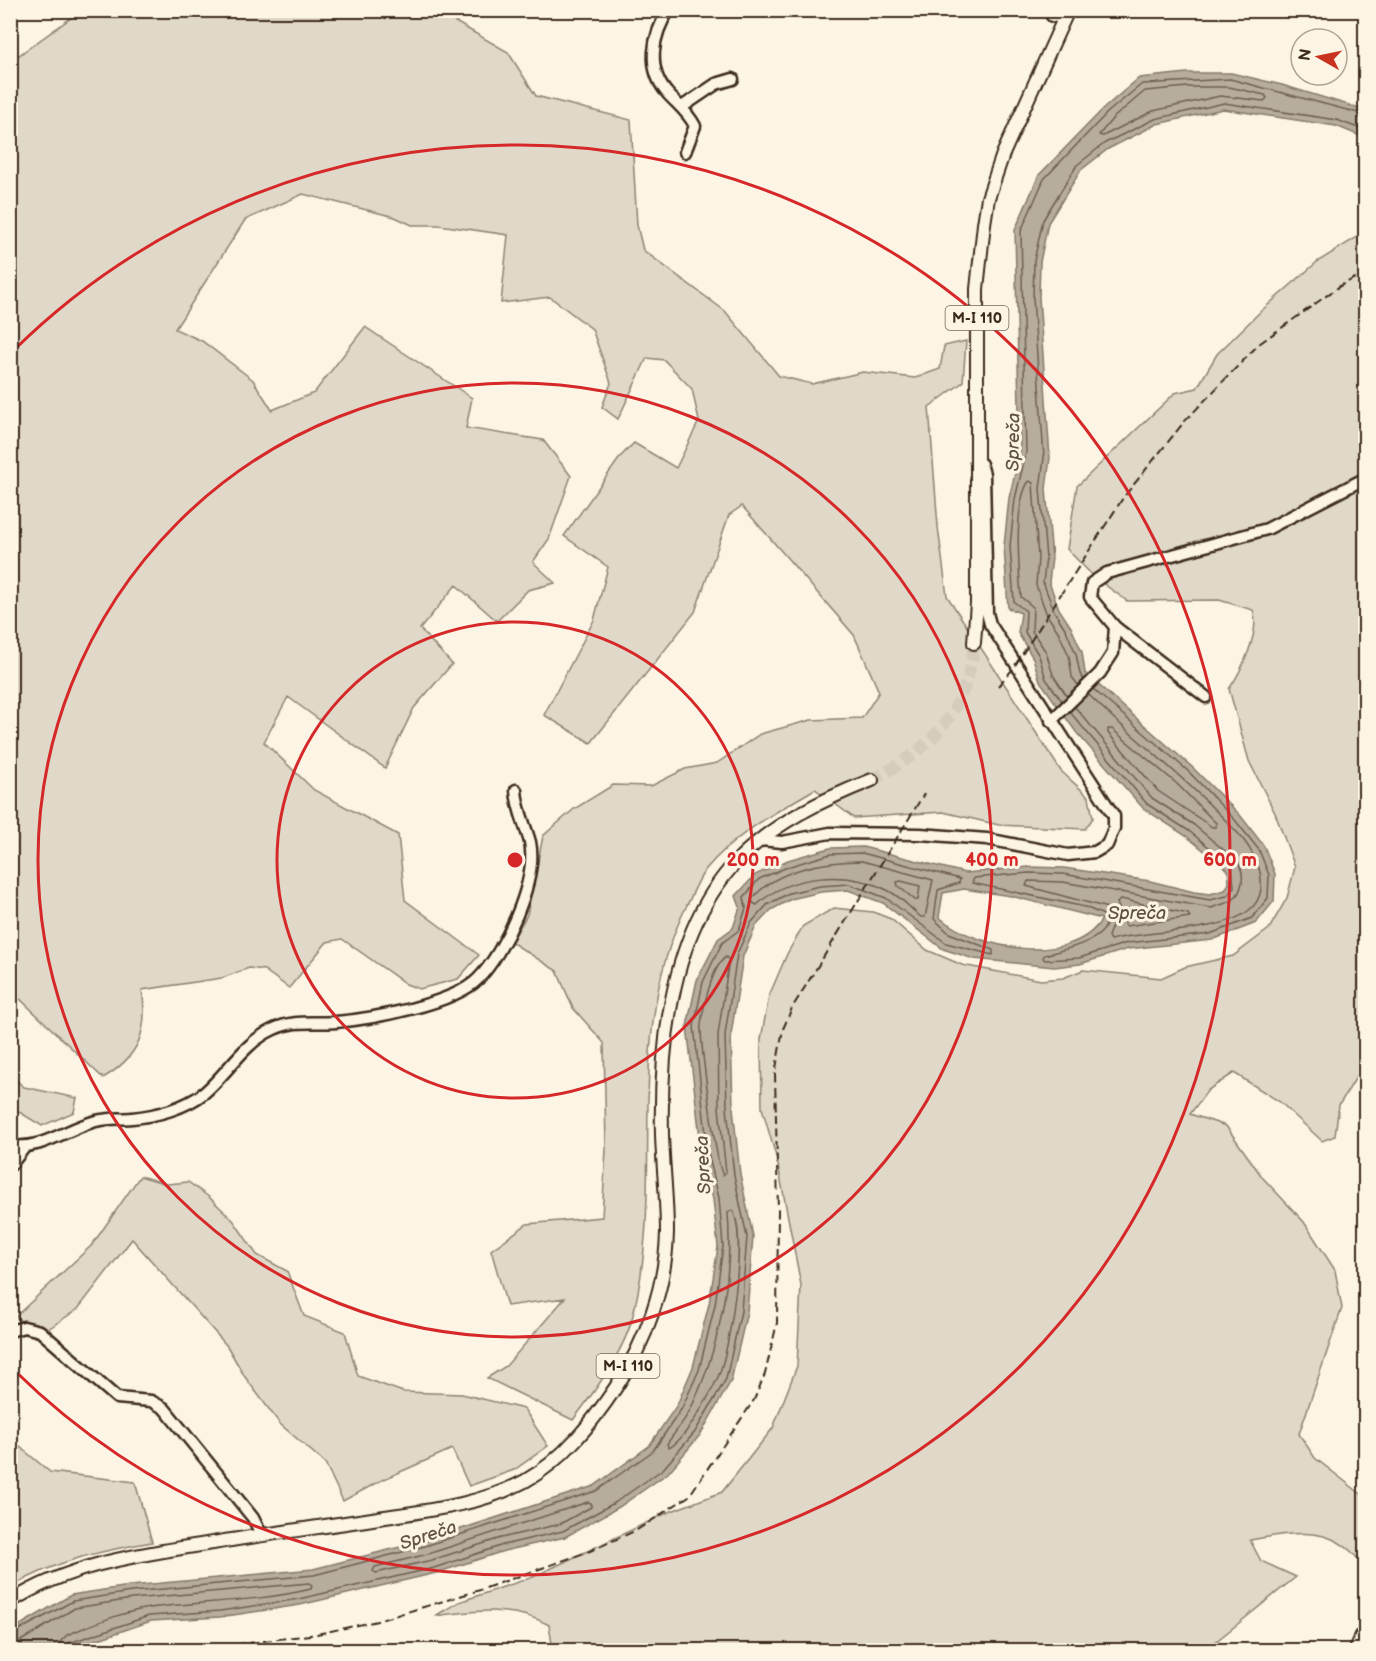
<svg xmlns="http://www.w3.org/2000/svg" width="1376" height="1661" font-family="'Balsamiq Sans',sans-serif">
	<style>
		.green { fill: #e0d8c8; stroke: #8e8173; stroke-width: 1.5 }
		.water { fill: #b7ad9e; stroke: #85796b; stroke-width: 1.5; fill-rule: evenodd }
		.lines { fill: none; stroke-linecap: round; stroke-linejoin: round }
		.shore { stroke: #6d5e51; stroke-width: 1.5 }
		.major-tunnel { stroke: #d5ccbd; stroke-width: 12; stroke-dasharray: 12 6; stroke-linecap: butt }
		.minor-casing { stroke: #3b2a1e; stroke-width: 15 }
		.major-casing { stroke: #3b2a1e; stroke-width: 16 }
		.minor { stroke: #fcf5e5; stroke-width: 10 }
		.major { stroke: #fcf5e5; stroke-width: 12 }
		.rail { stroke: #3b2a1e; stroke-width: 2; stroke-dasharray: 9 4.5; stroke-linecap: butt }
		.ring { fill: none; stroke: #d62828; stroke-width: 3 }
		.labels { text-anchor: middle; stroke-width: 6; stroke-linejoin: round; paint-order: stroke }
		.shield { fill: #fcf5e5; stroke: #75675a; stroke-width: 1.5 }
		.shield-label { font-size: 15px; font-weight: bold; fill: #3b2a1e }
		.water-label { font-size: 18px; font-style: italic; fill: #605144; stroke: #fcf5e5 }
		.centre { fill: #d62828; stroke: #fcf5e5; stroke-width: 3 }
		.ring-label { font-size: 18px; text-anchor: middle; font-weight: bold; fill: #d62828; stroke: #fcf5e5; stroke-width: 6; stroke-linejoin: round; paint-order: stroke }
	</style>
	<rect width="100%" height="100%" fill="#fcf5e5"/>
	<filter id="ink" filterUnits="userSpaceOnUse"><feTurbulence type="fractalNoise" baseFrequency=".0167" numOctaves="2"/><feDisplacementMap in="SourceGraphic" scale="12" xChannelSelector="R" yChannelSelector="G"/><feConvolveMatrix kernelMatrix="1 2 1 2 8 2 1 2 1" color-interpolation-filters="sRGB"/></filter>
	<g filter="url(#ink)">
		<g class="green">
			<path d="M162,10l283,1v5l63,36 28,44 95,24 6,105 6,25 82,61 54,65 33,8 51,-12 52,6 25,-9 4,-23 22,-5 -3,41 -34,25 9,120 9,69 114,175 28,26 4,21 -8,11 -86,-4 -56,-13 -89,6 -39,-29c-39,23 -80,45 -109,80 -8,10 -13,25 -19,36 -67,132 -19,279 -55,414 -8,32 -39,75 -59,101l-86,-42 19,-12 59,-68 -58,8 -16,-56 36,-26 75,-7 4,-68 -2,-106 -31,-35 -16,-37 -46,-29 16,-27 16,-79 31,-27 39,-24 38,1 34,-17 32,-6 43,-29 51,-14 51,-2 17,-26 -25,-57 -112,-129 -13,9 -34,97 -104,131 -47,-28 50,-95 14,-53 -44,-31 57,-80 13,-13 42,25 23,-47 -7,-32 -28,-29 -17,-2 -29,61 -16,-12 9,-24 -19,-54 -42,-32 -49,6 7,-68 -69,-10h-27l-17,-8 -92,-23 -58,26 -70,109 27,12 51,39 19,30 42,-17 51,-66 107,71 -6,30 77,12 28,36 -22,63 -16,23 22,21 -27,7 -31,31 -41,-36 -36,44 32,35 -38,44 -29,60 -97,-71 -24,45 50,48 84,45 7,65 74,55 -21,24 -39,10 -13,-5 -64,-45 -15,3 -38,46 -25,-18 -15,-2 -27,10 -80,12c7,40 -3,67 -39,88l-83,-79 -9,6v-944l64,-46 41,2z"/>
			<path d="M1365,232v831l-26,42 -4,31 -13,5 -42,-39 -46,-29 -26,17 -18,24 36,12 37,52 41,44 31,48 7,38 -43,126 16,24 50,39v72c-28,-46 -69,-37 -115,-29l11,21 35,16 -82,66v7h-661l-4,-25c-35,-20 -75,-14 -114,-9l24,-14 74,-25 136,-65 53,-20 51,-64 24,-62 4,-81 -24,-125 -15,-52 -1,-69 8,-43 18,-42 16,-28 31,-18 39,4 18,7 36,31 35,15 79,15 22,-2 20,-8 78,8 24,-11 48,-11 36,-27 18,-31 8,-31 -20,-54 -26,-52 -20,-72c12,-17 32,-58 24,-79l-34,-10 -92,1 -34,-25 -26,-27 10,-63 98,-93 22,-5 20,-34 44,-43 56,-49z"/>
			<path d="M10,1075l14,12 53,11 -3,14 -32,14 -31,-19z"/>
			<path d="M140,1176l27,8 21,-2 21,15 24,23 24,35 30,16 17,45 41,16 13,44 45,16 59,2 62,15 24,37 -34,24 -45,16 -17,-37 -70,31 -39,21 -18,-38 -45,-39 -35,-47 -18,-31 -95,-107 -54,70 -42,28 -20,-21 76,-71z"/>
			<path d="M11,1436l8,10 31,26 85,10 17,60c-52,9 -95,18 -141,45z"/>
		</g>
		<path class="water" d="M1187,73h44l51,12 83,25v28l-29,-12 -113,-17 -66,15 -49,25 -27,21 -33,53 -8,39 -1,35 11,161 -4,31 6,69 -3,24 10,27 12,18 11,25 3,21 107,94 48,48 24,31 11,28 -1,27 -18,22 -44,17 -84,9 -48,15 -26,3 -80,-8 -31,-10 -60,-46 -35,-13 -27,2 -30,7 -20,11 -15,16 -13,30 -12,79 2,73 7,66 13,62 -6,76 -16,69 -31,54 -32,38 -49,34 -54,30 -61,14 -68,22 -136,32 -80,12 -69,4 -84,29h-56l-1,-19 61,-36 59,-9 183,-17 111,-28 170,-55 55,-40 28,-41 16,-38 16,-63 9,-57 -5,-48 -11,-44 -15,-129 10,-46 21,-41 15,-11 7,-21 -4,-11 19,-21 33,-15 42,-12 33,-1 102,26 64,-6 35,1 86,13 44,11 16,2 15,-4 4,-7 -1,-13 -42,-34 -43,-28 -67,-76 -36,-51 -7,-23 -15,-25 3,-20 -13,-5 -4,-62 5,-48 11,-45 -5,-223 24,-55 65,-67 35,-30zM964,889l47,7 91,23c-30,49 -126,30 -163,-2l4,-24z"/>
		<g class="lines">
			<g class="shore">
				<path d="M1187,87h42l36,8 2,3 -3,3 -44,-5 -67,15 -50,25 -4,-1 14,-17 32,-27z"/>
				<path d="M1084,680l-4,-6 -4,-20 -10,-24 -12,-19 -11,-29 3,-24 -6,-69 4,-31 -11,-160 1,-37 9,-41 34,-55 28,-22 50,-24 69,-16 113,17 29,11"/>
				<path d="M1067,696l-14,-21 -7,-23 -14,-21 1,-24 -12,-10c-2,-28 -8,-93 8,-116l4,2 5,75 -2,27 11,30 12,18 10,23 3,21 6,8"/>
				<path d="M1062,701l-16,-22 -7,-23 -14,-24 1,-21 -12,-9 -4,-56 5,-47 11,-46 -5,-222 23,-52 64,-67 34,-28 88,-5 136,36"/>
				<path d="M1075,707l77,91 42,27 43,36c9,13 6,30 -5,40l-21,7 -148,-26 -35,-1 -2,5 82,22 7,11 -7,17 2,4c37,-10 111,-7 138,-29 19,-14 15,-40 4,-58 -9,-17 -25,-31 -39,-45 -39,-40 -85,-74 -125,-114"/>
				<path d="M1070,712l77,92 42,27 43,35 2,21 -7,9 -17,4 -147,-26 -34,-1 -55,5 -2,5 113,24 21,9c7,25 -45,34 -62,39l-1,3 2,2 34,-2 48,-15 83,-9 42,-16 16,-20 1,-23 -10,-25 -24,-30 -47,-49 -95,-82"/>
				<path d="M1108,729h4l64,54 40,40 -1,4h-3l-54,-36 -50,-58z"/>
				<path d="M862,861l71,19 -8,37h-4c-10,-8 -20,-20 -32,-26 -40,-21 -99,-18 -132,14l-4,-2 -1,-4c24,-30 74,-38 110,-38z"/>
				<path d="M901,881l19,5 -2,14h-3l-17,-14 -1,-4z"/>
				<path d="M1121,899l67,15 2,3 -64,9 -9,-23z"/>
				<path d="M726,957l3,3 -11,75 1,73 7,64 -3,3c-7,-8 -23,-134 -22,-150 2,-17 11,-59 25,-68z"/>
				<path d="M732,1210c16,22 -2,141 -14,167 -8,18 -32,62 -49,71l-2,-4c7,-11 17,-22 23,-34 29,-59 43,-133 38,-197z"/>
				<path d="M588,1502l3,1v4l-31,17 -59,14 -69,22 -56,13 -3,-2 2,-4 53,-13z"/>
				<path d="M10,1635l63,-34 58,-9 183,-17 111,-29 171,-55 57,-40 29,-43 17,-38 16,-65 8,-59 -4,-48 -11,-45 -14,-127 9,-44 19,-39 17,-13 7,-22 -2,-11 15,-18 31,-13 41,-12 31,-1 98,26 -1,4 -21,7 -4,29 15,14 44,17v5l-47,-12 -60,-45 -37,-14 -29,2 -31,7 -22,12 -16,18 -14,31 -12,81 2,73 7,67 13,62 -6,74 -15,68 -31,53 -32,37 -47,33 -53,29 -60,14 -69,23 -135,31 -79,12 -71,5 -80,27 -3,7"/>
				<path d="M10,1643l9,-1 56,-34 57,-9 177,-16 3,2 -1,4c-53,13 -107,12 -161,19 -24,3 -61,17 -83,27l-7,7 -2,8"/>
			</g>
			<path class="major-tunnel" d="M872,780c59,-31 96,-68 102,-137"/>
			<g class="minor-casing">
				<g id="minor">
					<path d="M669,10c-17,25 -23,60 -1,84 10,11 20,18 27,32l-10,26"/>
					<path d="M1053,10l-1,6 12,2"/>
					<path d="M682,107l34,-23 17,-5"/>
					<path d="M1206,697l-91,-70 -25,-30 2,-14 15,-10 160,-44 99,-51"/>
					<path d="M1051,721l49,-48 13,-20 2,-26"/>
					<path d="M760,840l22,2 48,-9 90,1 67,5 81,16 27,-3 12,-7 7,-17v-12l-124,-192 -3,-11 -3,-139 -3,-10 -5,-2"/>
					<path d="M10,1146c33,4 55,-17 86,-25 12,-3 24,-2 36,-3 24,-2 53,-10 72,-25 25,-21 39,-50 70,-64 21,-10 40,-5 62,-7 35,-3 118,-18 142,-43 26,-26 60,-98 52,-137 -5,-18 -13,-33 -14,-52"/>
					<path d="M10,1166l14,-18"/>
					<path d="M10,1331l14,-4 16,4 77,67 34,3 13,7 89,110 8,16"/>
					<path d="M1355,1650l5,-14 6,-3"/>
					<path d="M1365,1650l1,-4"/>
				</g>
			</g>
			<g class="major-casing">
				<g id="major">
					<path d="M974,643l3,-40v-314l7,-65 4,-26 15,-44 65,-144"/>
					<path d="M10,1602c56,-36 120,-46 184,-56 64,-11 127,-19 191,-29 48,-7 97,-13 140,-36 38,-21 67,-58 91,-94 30,-45 50,-101 51,-155 0,-33 -4,-65 -5,-97 -2,-90 9,-205 75,-274 36,-38 87,-62 135,-81"/>
				</g>
			</g>
			<use href="#minor" class="minor"/>
			<use href="#major" class="major"/>
			<g class="rail">
				<path d="M998,686l14,-16 111,-172 61,-76 75,-78 81,-58 26,-14"/>
				<path d="M196,1650l121,-16 60,-13 103,-31 110,-39 47,-21 52,-34 65,-96 11,-26 12,-51 1,-113 -3,-136 8,-45 9,-21 132,-214"/>
			</g>
		</g>
	</g>
	<g class="ring">
		<circle cx="515" cy="860" r="238"/>
		<circle cx="515" cy="860" r="477"/>
		<path d="M14 350A715 715 0 1 1 14 1370"/>
	</g>
	<g class="labels">
		<g class="shield">
			<rect x="945.5" y="306" width="63" height="24" rx="4.5"/>
			<rect x="596.5" y="1354" width="63" height="24" rx="4.5"/>
		</g>
		<g class="shield-label">
			<text x="977" y="323">M-I 110</text>
			<text x="628" y="1371">M-I 110</text>
		</g>
		<g class="water-label">
			<text transform="translate(1013 442) rotate(-89)" y="6">Spreča</text>
			<text x="1137" y="919">Spreča</text>
			<text transform="translate(703 1165) rotate(-93)" y="6">Spreča</text>
			<text transform="translate(428 1535) rotate(-18)" y="6">Spreča</text>
		</g>
	</g>
	<circle cx="515" cy="860" r="9" class="centre"/>
	<g class="ring-label">
		<text x="753" y="866">200 m</text>
		<text x="992" y="866">400 m</text>
		<text x="1230" y="866">600 m</text>
	</g>
	<rect width="1376" height="1661" fill="none" stroke="#fcf5e5" stroke-width="36"/>
	<rect x="18" y="18" width="1340" height="1625" fill="none" stroke="#3b2a1e" stroke-width="2" filter="url(#ink)"/>
	<g transform="translate(1319 57) rotate(279)"><circle r="28" fill="#fcf5e5" stroke="#afa495" stroke-width="1.5"/>
	<path d="M0-4.5L10 22L0 15L-10 22Z" fill="#c8321e"/>
	<text y="-9" font-size="16" font-weight="bold" text-anchor="middle" fill="#3b2a1e">N</text>
	</g>
</svg>
